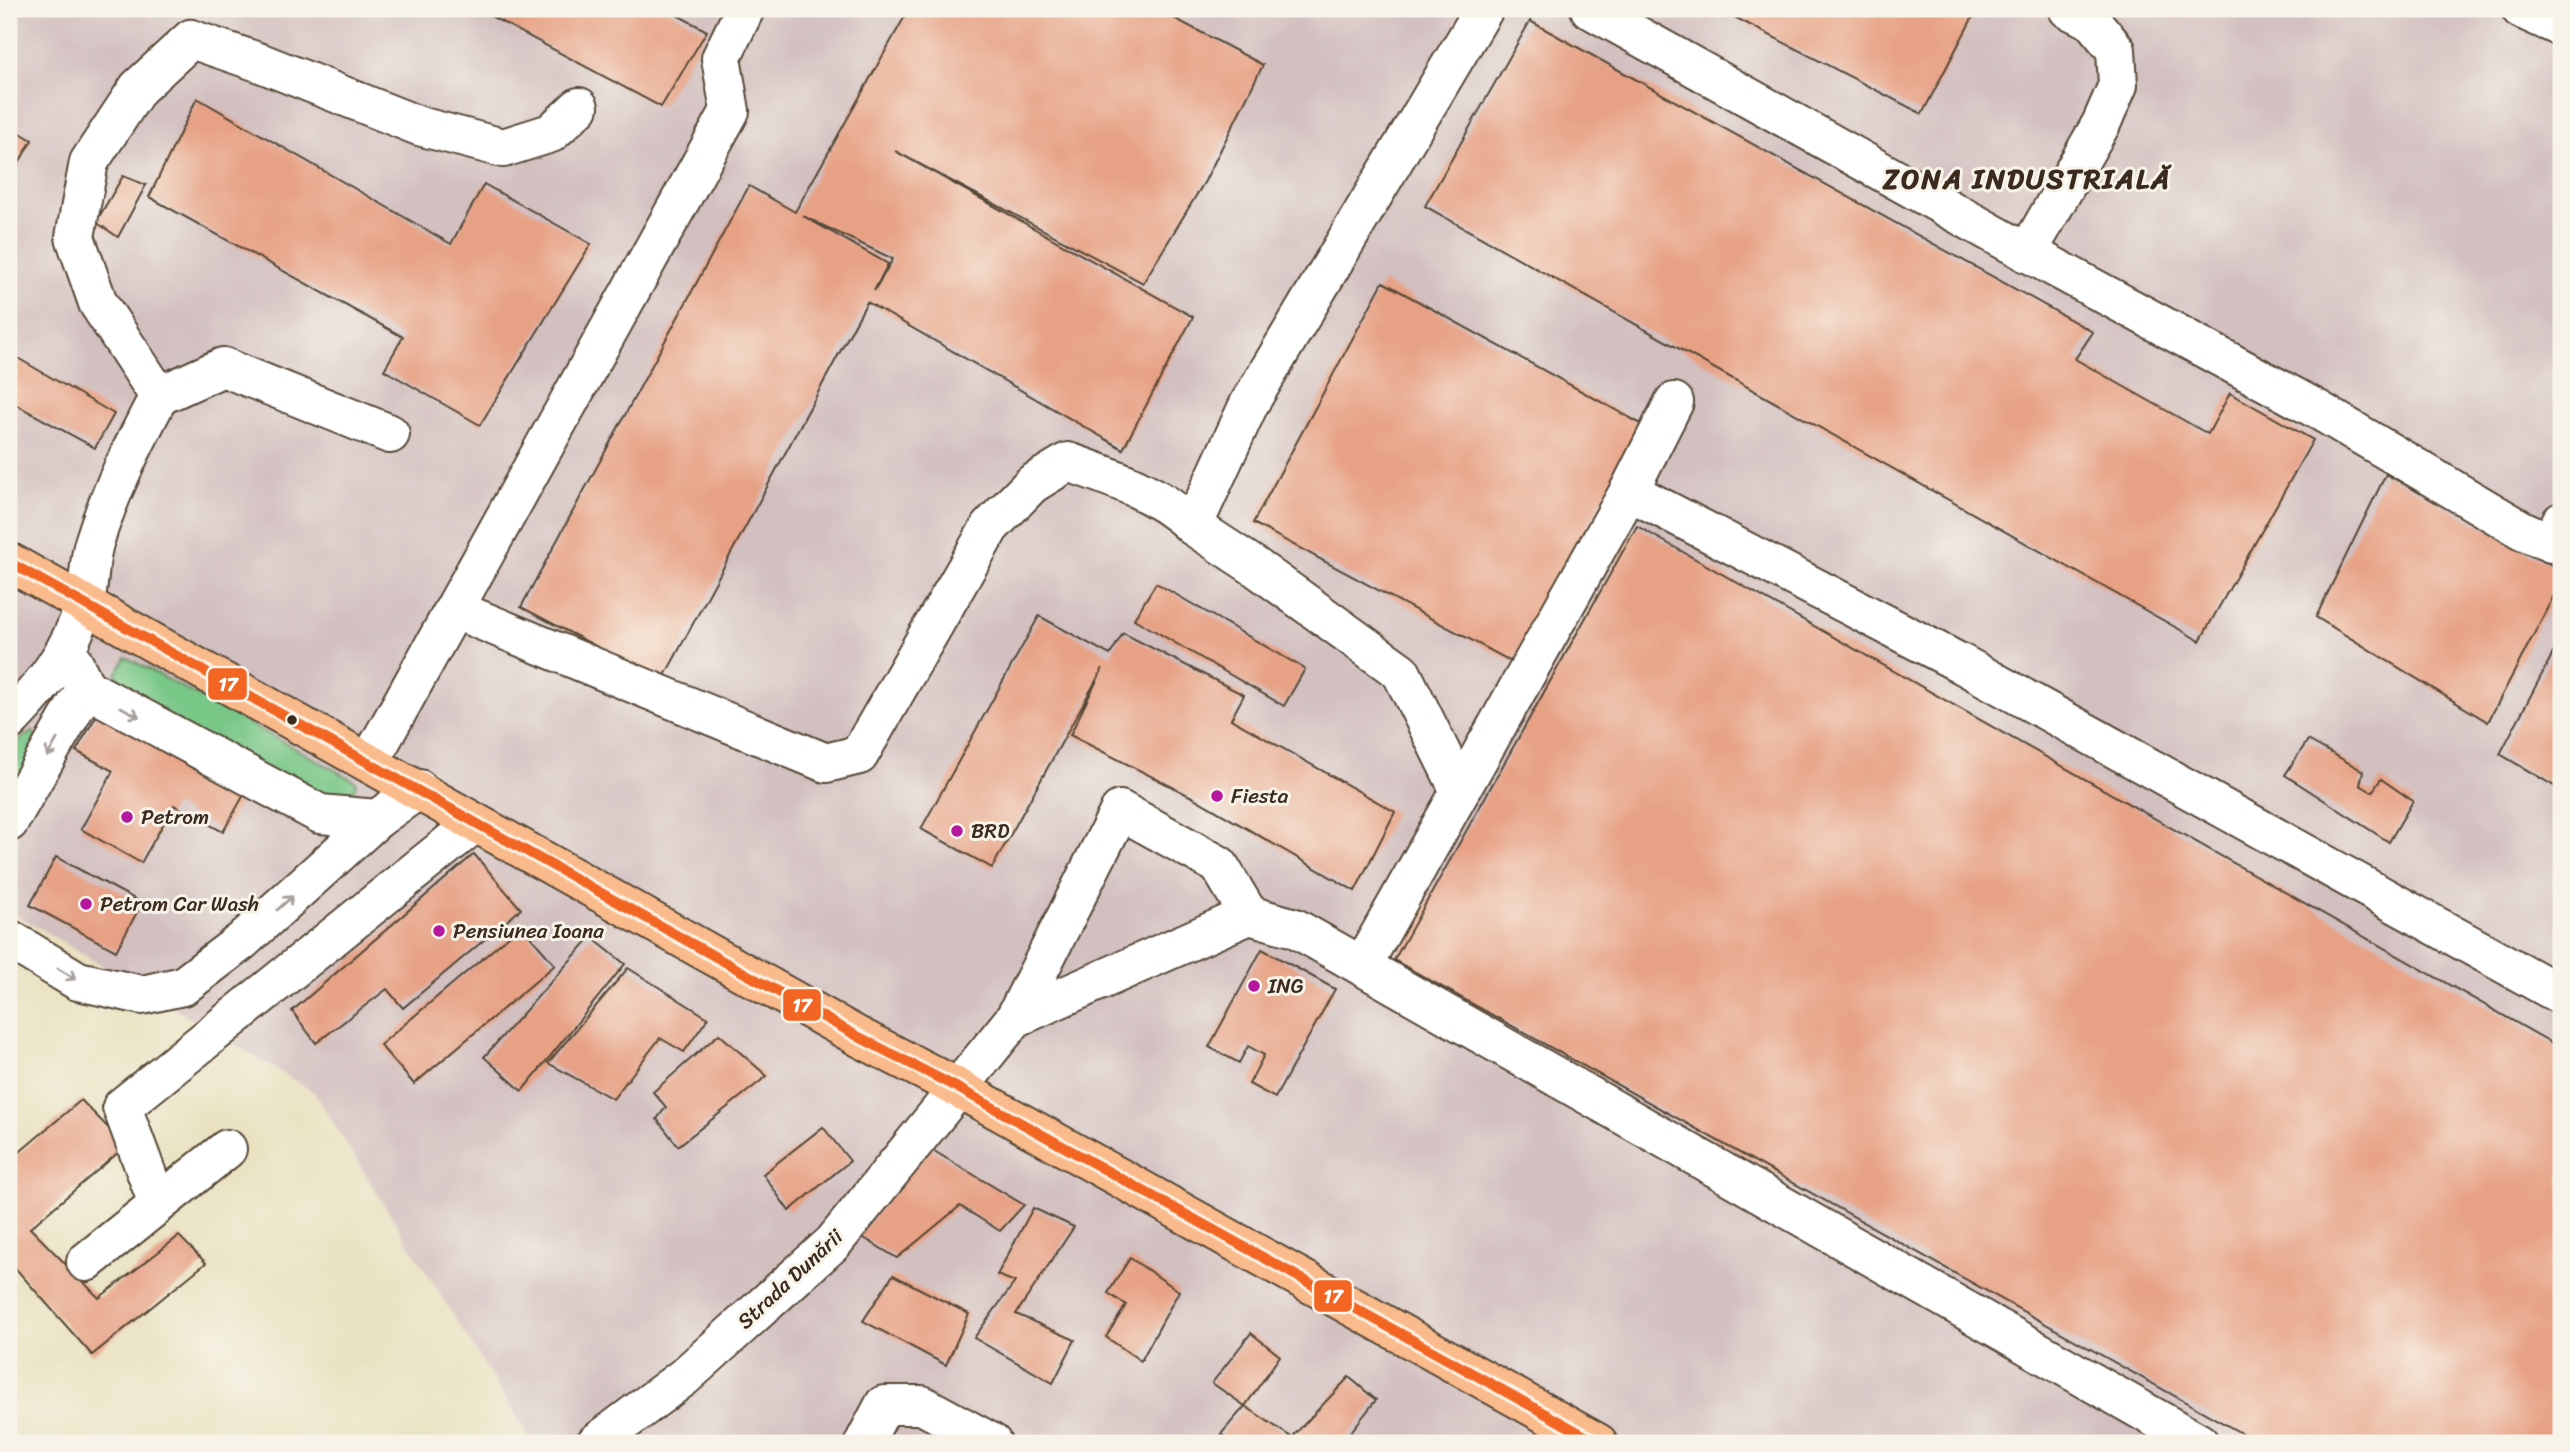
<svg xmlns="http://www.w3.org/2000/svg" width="2570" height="1452" font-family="Sriracha,sans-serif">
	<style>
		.industrial { fill: #d2bfc0 }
		.green { fill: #79c888; stroke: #5a7953; stroke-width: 2 }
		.building { fill: #e7a285; fill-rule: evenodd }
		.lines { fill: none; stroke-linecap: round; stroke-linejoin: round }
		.minor-casing { stroke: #554636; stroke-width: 42 }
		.major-casing { stroke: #554636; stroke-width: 42 }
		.minor { stroke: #fff; stroke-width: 38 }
		.major { stroke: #fabb8c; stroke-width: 38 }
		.bus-1-casing { stroke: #f7f3e8; stroke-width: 16 }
		.bus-1 { stroke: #f26522; stroke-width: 10 }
		.oneway { stroke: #a79f9a }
		.bus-dot { fill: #3b2a1e; stroke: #f7f3e8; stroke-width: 2.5 }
		.poi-dot { fill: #b5179e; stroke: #f7f3e8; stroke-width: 2.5 }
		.labels { text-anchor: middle; stroke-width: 6; stroke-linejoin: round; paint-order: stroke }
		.poi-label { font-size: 21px; fill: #3b2a1e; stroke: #f7f3e8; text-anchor: start }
		.street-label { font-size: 21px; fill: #3b2a1e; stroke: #f7f3e8 }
		.district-label { font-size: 28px; font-weight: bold; letter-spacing: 2px; fill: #3b2a1e; stroke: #f7f3e8 }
		.line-badge { stroke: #f7f3e8; stroke-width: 2.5 }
		.badge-label { font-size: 19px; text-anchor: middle; font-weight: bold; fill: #fff }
	</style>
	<rect width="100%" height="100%" fill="#f7f3e8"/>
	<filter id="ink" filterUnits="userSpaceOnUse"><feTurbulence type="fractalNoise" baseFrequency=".0143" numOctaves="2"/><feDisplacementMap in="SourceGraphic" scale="14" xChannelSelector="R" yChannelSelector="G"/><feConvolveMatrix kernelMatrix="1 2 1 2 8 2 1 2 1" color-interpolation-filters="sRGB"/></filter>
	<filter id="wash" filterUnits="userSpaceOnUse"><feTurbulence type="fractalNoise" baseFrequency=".00686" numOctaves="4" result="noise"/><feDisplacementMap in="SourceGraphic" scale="28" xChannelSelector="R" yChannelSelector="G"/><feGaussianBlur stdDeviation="1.57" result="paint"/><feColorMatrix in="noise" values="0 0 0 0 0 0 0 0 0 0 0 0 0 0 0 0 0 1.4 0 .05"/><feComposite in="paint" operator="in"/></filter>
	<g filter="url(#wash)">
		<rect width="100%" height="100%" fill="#e9e2c1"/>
		<path class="industrial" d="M9,9h2552v1434h-2028l-219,-351 -297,-177 2,-184 -10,-32z"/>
		<g class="green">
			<path d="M126,657l231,125 -4,11 -35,8 -187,-103 -15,-24z"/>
			<path d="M33,731l9,19 -33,46v-49z"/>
		</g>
		<g id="blocks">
			<g class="building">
				<path d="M490,9h176l41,22 -46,76 -174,-93z"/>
				<path d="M909,9h248l106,56 -58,116 -62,102 -248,-132 298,166 -70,132 -256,-147 -205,379 -141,-74 228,-421 46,26zM803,216l90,43 -19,32 14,-27z"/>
				<path d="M1719,9h258l-55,105z"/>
				<path d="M1530,21l563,311 -18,27 133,75 22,-41 83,47 -113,201 -775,-435z"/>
				<path d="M197,98l254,146 33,-60 107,60 -111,181 -96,-55 19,-33 -254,-140z"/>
				<path d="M9,126l23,14 -23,40z"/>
				<path d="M123,176l23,9 -28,52 -22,-15z"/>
				<path d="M1383,282l260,143 -131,237 -259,-139z"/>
				<path d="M9,353l105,61 -19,34 -86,-47z"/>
				<path d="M2386,474l175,96v12l-73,140 -172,-105z"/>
				<path d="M1637,526l924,522v395h-302l-865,-483z"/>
				<path d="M1156,583l149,86 -21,37 -150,-87z"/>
				<path d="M1039,616l71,39 13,-22 121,62 -13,24 164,93 -40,79 -163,-94 -122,-62 33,-67 -111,200 -71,-39z"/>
				<path d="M2561,638v139l-5,10 -56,-33z"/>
				<path d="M103,704l147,80 -27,48 -49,-27 -33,58 -60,-34 32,-58 -37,-20z"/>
				<path d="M2308,740l55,31 -3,14 12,7 9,-13 32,22 -24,41 -104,-67z"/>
				<path d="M474,854l47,55 -118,99 -16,-19 -71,54 -24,-32z"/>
				<path d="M56,857l86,46 -26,48 -86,-46z"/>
				<path d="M521,926l34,39 -141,119 -34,-39z"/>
				<path d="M591,937l34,27 -103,127 -38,-34z"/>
				<path d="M1262,949l73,40 -60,109 -26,-14 15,-29 -16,-9 -9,17 -30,-16z"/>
				<path d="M628,968l80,50 -24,34 -24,-14 -47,61 -65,-36z"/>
				<path d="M719,1034l48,42 -89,70 -21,-27 9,-12 -13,-15z"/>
				<path d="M81,1100l45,46 -96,82 69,70 80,-62 27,27 -114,92 -83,-94v-100z"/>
				<path d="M823,1127l27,34 -61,50 -26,-37z"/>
				<path d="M929,1148l95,57 -24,26 -40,-25 -63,52 -38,-23z"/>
				<path d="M1033,1208l41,19 -58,87 59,26 -22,43 -79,-45 41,-56 -18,-7z"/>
				<path d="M1130,1258l49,33 -38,70 -35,-24 20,-32 -18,-12z"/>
				<path d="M893,1275l76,39 -23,51 -83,-44z"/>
				<path d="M1251,1333l29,23 -35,50 -33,-23z"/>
				<path d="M1349,1377l27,23 -34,43h-37l-11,-8z"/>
				<path d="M1245,1406l46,31 -5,6h-54l-11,-9z"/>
				<path d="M903,1436l13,7h-17z"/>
			</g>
		</g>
	</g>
	<g filter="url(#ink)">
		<use href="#blocks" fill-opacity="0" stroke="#554636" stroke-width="2"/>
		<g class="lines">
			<g class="minor-casing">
				<g id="minor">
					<path d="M1590,9l418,233 312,169 202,119 29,13 10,-21"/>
					<path d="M2521,9l40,18"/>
					<path d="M2027,253l74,-129 17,-39 -2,-35 -24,-29 -24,-12"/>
					<path d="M159,396l64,-29 167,67"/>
					<path d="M1629,491l331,172 601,332"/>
					<path d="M456,610l370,153 33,-8 131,-228 42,-43 36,-22c46,16 89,30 125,64"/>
					<path d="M67,650l19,38 234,126 57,5 42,-30"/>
					<path d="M9,721c34,-35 60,-67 75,-115 6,-20 4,-43 10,-63 16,-52 40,-99 65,-147l-61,-93 -23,-66 14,-75 49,-74 53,-49 70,24 158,63 84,22 48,-15 28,-26"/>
					<path d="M370,761l360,-650 -9,-53 24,-49"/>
					<path d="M1460,791l-59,-119 -147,-106 -61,-40 56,-122 235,-395"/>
					<path d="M9,822l77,-134"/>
					<path d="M9,939l69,42 64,14 41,-9 59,-45 135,-122"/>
					<path d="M1362,966l267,-475 45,-89"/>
					<path d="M1015,1018l105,-208 99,55 30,50"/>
					<path d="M158,1204l-36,-97 353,-284"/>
					<path d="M86,1262l141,-113"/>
					<path d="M596,1443l88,-66 149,-134 182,-225 234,-103 46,13 904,515"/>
					<path d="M864,1443l20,-38h38l70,38"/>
				</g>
			</g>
			<g class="major-casing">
				<path id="major" d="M9,562l850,475 97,50 642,356"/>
			</g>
			<use href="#minor" class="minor"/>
			<use href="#major" class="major"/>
			<g class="bus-1-casing">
				<path id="bus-1" d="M9,562l850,475 97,50 642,356"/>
			</g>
			<use href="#bus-1" class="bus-1"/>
		</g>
		<defs><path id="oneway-shaft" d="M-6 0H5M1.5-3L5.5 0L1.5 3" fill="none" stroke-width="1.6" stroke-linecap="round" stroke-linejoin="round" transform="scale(1.75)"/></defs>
		<g class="oneway">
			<use href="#oneway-shaft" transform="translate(130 712) rotate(28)"/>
			<use href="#oneway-shaft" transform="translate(52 748) rotate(120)"/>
			<use href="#oneway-shaft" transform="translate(285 903) rotate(-42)"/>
			<use href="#oneway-shaft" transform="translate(67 974) rotate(31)"/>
		</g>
	</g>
	<circle class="bus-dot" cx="292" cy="720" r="6"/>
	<g class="poi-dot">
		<circle cx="1217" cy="796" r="7"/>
		<circle cx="127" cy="817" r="7"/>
		<circle cx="957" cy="831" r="7"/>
		<circle cx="86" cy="904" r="7"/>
		<circle cx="439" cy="931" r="7"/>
		<circle cx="1254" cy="986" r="7"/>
	</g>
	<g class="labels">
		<g class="poi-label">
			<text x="1231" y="803">Fiesta</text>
			<text x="141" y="824">Petrom</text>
			<text x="971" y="838">BRD</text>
			<text x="100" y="911">Petrom Car Wash</text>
			<text x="453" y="938">Pensiunea Ioana</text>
			<text x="1268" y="993">ING</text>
		</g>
		<g class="street-label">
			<text transform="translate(790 1279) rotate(-43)" y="7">Strada Dunării</text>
		</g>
		<g class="district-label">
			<text x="2027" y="188">ZONA INDUSTRIALĂ</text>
		</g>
	</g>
	<g class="line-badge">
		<rect x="207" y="667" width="41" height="34" rx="7" fill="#f26522"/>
		<rect x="782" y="988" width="40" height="34" rx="7" fill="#f26522"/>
		<rect x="1313" y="1279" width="40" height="34" rx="7" fill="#f26522"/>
	</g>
	<g class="badge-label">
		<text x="228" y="691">17</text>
		<text x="802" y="1012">17</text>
		<text x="1333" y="1303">17</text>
	</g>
	<rect width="2570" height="1452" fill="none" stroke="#f7f3e8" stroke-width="35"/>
</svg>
